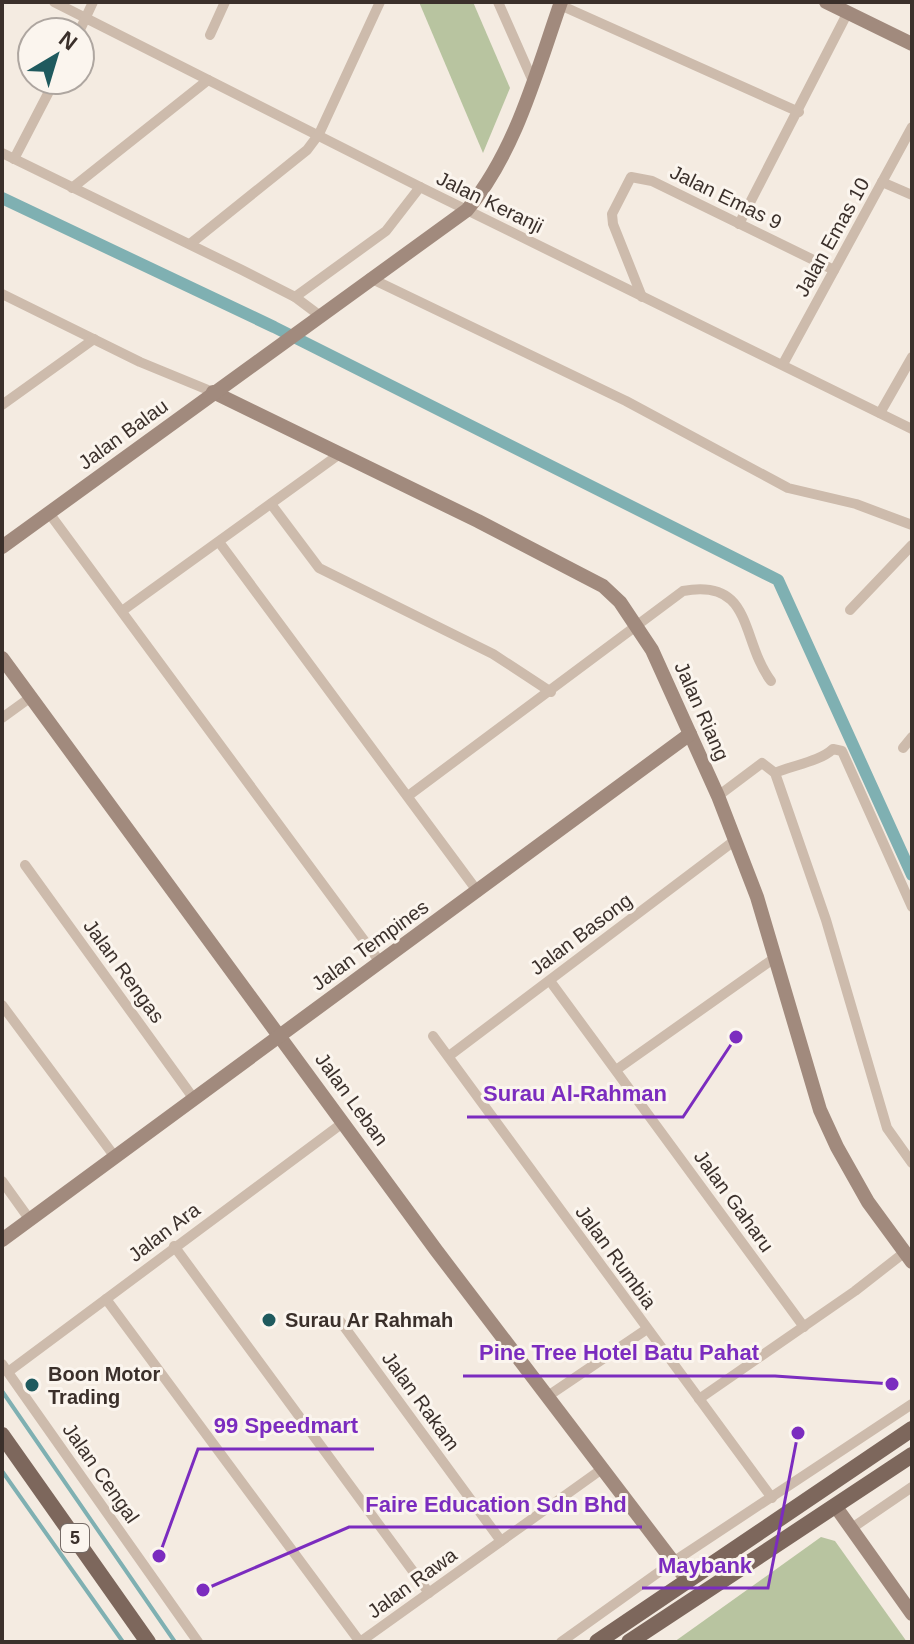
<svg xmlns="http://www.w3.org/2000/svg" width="914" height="1644" font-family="Helvetica,sans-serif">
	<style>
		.green { fill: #b8c4a0 }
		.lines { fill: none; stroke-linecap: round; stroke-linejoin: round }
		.stream { stroke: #7fb0b2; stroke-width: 4 }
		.canal { stroke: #7fb0b2; stroke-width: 12 }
		.street { stroke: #cdbbac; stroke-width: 10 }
		.secondary { stroke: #a18a7d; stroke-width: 14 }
		.primary { stroke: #7d675c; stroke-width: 16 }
		.poi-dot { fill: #1f5a5e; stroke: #fbf5ee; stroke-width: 3 }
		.labels { text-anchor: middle; stroke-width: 6; stroke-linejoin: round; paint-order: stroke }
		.shield { fill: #fbf5ee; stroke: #756b66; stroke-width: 2 }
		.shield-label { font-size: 18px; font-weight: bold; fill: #3b302b }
		.street-label { font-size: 20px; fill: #3b302b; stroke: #fbf5ee }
		.poi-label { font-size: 20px; font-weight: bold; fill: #3b302b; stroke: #fbf5ee; text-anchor: start }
		.leader { fill: none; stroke: #7b2cbf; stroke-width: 3 }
		.callout-dot { fill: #7b2cbf; stroke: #fbf5ee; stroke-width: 3 }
		.callout-label { font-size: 22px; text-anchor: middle; font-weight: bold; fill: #7b2cbf; stroke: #fbf5ee; stroke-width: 6; stroke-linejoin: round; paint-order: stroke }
	</style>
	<rect width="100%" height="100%" fill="#f4ebe1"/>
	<g class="green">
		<path d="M419,2h54l37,86 -27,65z"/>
		<path d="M821,1537l14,4 72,101h-233z"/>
	</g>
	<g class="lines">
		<g class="stream">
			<path d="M2,1391l173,251"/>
			<path d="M2,1471l121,171"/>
		</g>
		<path class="canal" d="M2,198l272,129 504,253 134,295"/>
		<g class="street">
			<path d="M54,2l366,185 492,242"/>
			<path d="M498,2l34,77"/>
			<path d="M560,5l239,107"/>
			<path d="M79,32l14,-30"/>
			<path d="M210,35l15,-33"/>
			<path d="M2,153l240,117 53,27 24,18"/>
			<path d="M14,159l41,-79"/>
			<path d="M882,182l30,13"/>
			<path d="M72,188l136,-108"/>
			<path d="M739,224l109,-212"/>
			<path d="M190,244l117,-94 12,-16 61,-132"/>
			<path d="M370,278l256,123 162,87 68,16 56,21"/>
			<path d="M2,294l138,68 73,30"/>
			<path d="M295,297l91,-66 34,-44"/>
			<path d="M642,297l-29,-73 -1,-10 19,-37 21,4 182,89"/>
			<path d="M783,364l129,-237"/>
			<path d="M2,405l92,-66"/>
			<path d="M880,413l32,-56"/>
			<path d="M271,504l48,64 174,86 58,38"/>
			<path d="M49,513l331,449"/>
			<path d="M219,542l259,350"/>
			<path d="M850,610l62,-65"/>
			<path d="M122,611l219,-158"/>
			<path d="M2,718l29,-21"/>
			<path d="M903,748l9,-11"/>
			<path d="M775,773c18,-8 44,-11 58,-24l9,2 70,156"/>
			<path d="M408,796l275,-205c71,-13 57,49 88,90"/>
			<path d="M718,796l44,-33 13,10 51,147 61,208 25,35"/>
			<path d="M25,865l169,234"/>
			<path d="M550,981l254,346"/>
			<path d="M2,1005l113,152"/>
			<path d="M433,1036l339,462"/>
			<path d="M449,1056l285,-215"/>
			<path d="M616,1070l160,-113"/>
			<path d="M2,1181l28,39"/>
			<path d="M174,1246l255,347"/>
			<path d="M106,1299l254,343"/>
			<path d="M340,1321l161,220"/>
			<path d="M2,1364l196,278"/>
			<path d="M8,1372l336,-250"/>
			<path d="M548,1396l99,-67"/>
			<path d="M699,1399l156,-108 50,-39"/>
			<path d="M852,1528l60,-41"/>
			<path d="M360,1642l242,-173"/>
			<path d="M561,1642l112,-80 239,-158"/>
		</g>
		<g class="secondary">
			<path d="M826,2l86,42"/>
			<path d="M213,392l265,129 125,65 17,16 32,48 66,146 39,101 63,213 17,37 31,55 44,60"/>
			<path d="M2,547l465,-337c49,-59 69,-137 94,-208"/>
			<path d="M2,658l434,592 251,330"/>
			<path d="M2,1240l688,-506"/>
			<path d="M836,1507l76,107"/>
		</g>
		<g class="primary">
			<path d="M2,1435l146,207"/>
			<path d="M597,1642l315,-213"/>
			<path d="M629,1642l283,-187"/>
		</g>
	</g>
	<g class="poi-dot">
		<circle cx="269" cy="1320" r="8"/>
		<circle cx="32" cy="1385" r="8"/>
	</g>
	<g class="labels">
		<rect class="shield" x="61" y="1524" width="28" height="28" rx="6"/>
		<g class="shield-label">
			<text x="75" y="1544">5</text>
		</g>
		<g class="street-label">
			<text transform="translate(726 197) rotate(26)" y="7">Jalan Emas 9</text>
			<text transform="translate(490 202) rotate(26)" y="7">Jalan Keranji</text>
			<text transform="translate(832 237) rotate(-61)" y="7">Jalan Emas 10</text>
			<text transform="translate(123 434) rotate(-36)" y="7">Jalan Balau</text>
			<text transform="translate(702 711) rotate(66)" y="7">Jalan Riang</text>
			<text transform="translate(581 934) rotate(-37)" y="7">Jalan Basong</text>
			<text transform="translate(370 945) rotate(-36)" y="7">Jalan Tempines</text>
			<text transform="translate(124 971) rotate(54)" y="7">Jalan Rengas</text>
			<text transform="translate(352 1099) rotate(54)" y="7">Jalan Leban</text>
			<text transform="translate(734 1201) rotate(54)" y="7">Jalan Gaharu</text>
			<text transform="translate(164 1232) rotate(-37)" y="7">Jalan Ara</text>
			<text transform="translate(616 1257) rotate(54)" y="7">Jalan Rumbia</text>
			<text transform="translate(421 1401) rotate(54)" y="7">Jalan Rakam</text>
			<text transform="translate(101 1473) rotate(55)" y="7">Jalan Cengal</text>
			<text transform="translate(412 1583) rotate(-36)" y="7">Jalan Rawa</text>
		</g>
		<g class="poi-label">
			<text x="285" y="1327">Surau Ar Rahmah</text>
			<text x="48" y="1381">Boon Motor<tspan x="48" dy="23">Trading</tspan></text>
		</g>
	</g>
	<path class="leader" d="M736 1037L683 1117H467M892 1384L775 1376H463M159 1556L198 1449H374M203 1590L349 1527H642M798 1433L768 1588H642"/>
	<g class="callout-dot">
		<circle cx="736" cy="1037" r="8"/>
		<circle cx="892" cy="1384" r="8"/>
		<circle cx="159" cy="1556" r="8"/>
		<circle cx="203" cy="1590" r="8"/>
		<circle cx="798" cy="1433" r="8"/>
	</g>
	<g class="callout-label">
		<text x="575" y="1101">Surau Al-Rahman</text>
		<text x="619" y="1360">Pine Tree Hotel Batu Pahat</text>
		<text x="286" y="1433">99 Speedmart</text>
		<text x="496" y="1512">Faire Education Sdn Bhd</text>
		<text x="705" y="1573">Maybank</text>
	</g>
	<rect width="914" height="1644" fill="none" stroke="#3b302b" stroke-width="8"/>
	<g transform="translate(56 56) rotate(38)"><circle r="38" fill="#fbf5ee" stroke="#aea6a0" stroke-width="2"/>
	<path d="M0-6L14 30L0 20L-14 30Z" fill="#1f5a5e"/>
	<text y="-12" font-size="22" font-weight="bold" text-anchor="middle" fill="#3b302b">N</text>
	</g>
</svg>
